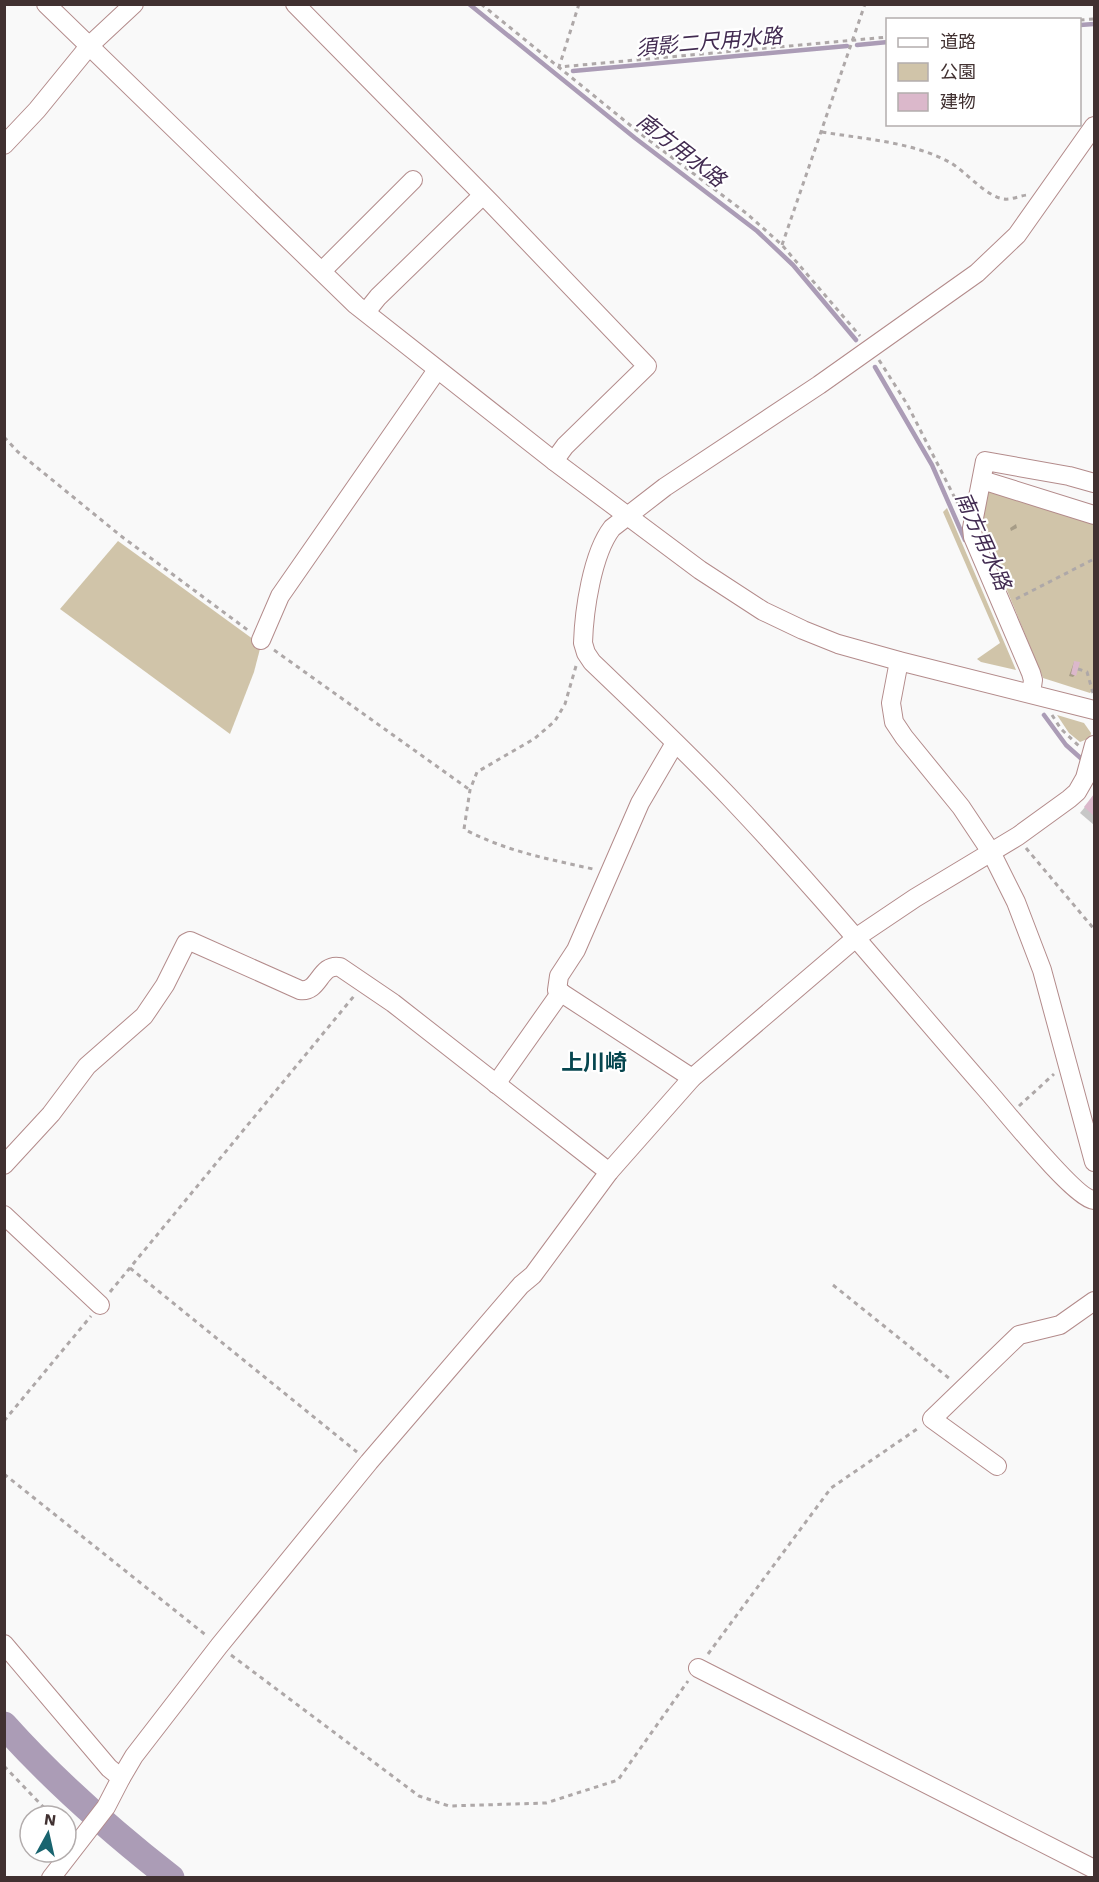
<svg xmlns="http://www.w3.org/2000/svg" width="1099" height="1882" font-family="'Work Sans','Noto Sans JP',sans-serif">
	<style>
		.green { fill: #d0c4a9 }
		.shadow { fill: #0003 }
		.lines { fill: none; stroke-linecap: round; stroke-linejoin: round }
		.stream { stroke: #ab9cb6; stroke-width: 4.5 }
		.river { stroke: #ab9cb6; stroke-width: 27 }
		.building { fill: #dbb8cb }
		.minor-casing { stroke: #b38b8b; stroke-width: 20 }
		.path { stroke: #aea8a8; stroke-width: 3; stroke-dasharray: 4.5 4.5; stroke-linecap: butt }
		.minor { stroke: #fff; stroke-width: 18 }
		.labels { text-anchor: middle; stroke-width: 4.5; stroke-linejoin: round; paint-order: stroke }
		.water-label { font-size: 21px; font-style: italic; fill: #422b51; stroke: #fff }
		.quarter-label { font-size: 22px; font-weight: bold; fill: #06464f; stroke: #fff }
	</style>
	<rect width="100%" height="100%" fill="#f9f9f9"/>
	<g class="green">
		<path d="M986,489l108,30v170l-4,4 -47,-15 -62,-151z"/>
		<path d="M947,508l69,162 -35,-8 -4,-3 23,-16 -57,-131z"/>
		<path d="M118,541l143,104 -7,27 -24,62 -170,-125z"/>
		<path d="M1057,715l27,8 7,10 -1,5 -10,4 -11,-9z"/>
	</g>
	<g class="shadow">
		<path d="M1016,524l1,4 -6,3 -1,-3z"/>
		<path d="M1074,662l1,13 -2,2 -4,-1z"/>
		<path d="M1094,796v29l-14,-12z"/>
	</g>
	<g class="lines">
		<g class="stream">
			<path d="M469,4l166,134 122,93 36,34 63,75"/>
			<path d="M1080,25l14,-1"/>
			<path d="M857,45l31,-3"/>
			<path d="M573,71l274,-25"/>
			<path d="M875,367l57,98 33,75"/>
			<path d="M1044,715l22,30 19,17"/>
		</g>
		<path class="river" d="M4,1725c51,57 107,106 167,153"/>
	</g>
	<g class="building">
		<path d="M1074,661l6,1 -4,14 -5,-2z"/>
		<path d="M1094,794v22l-10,-9z"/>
	</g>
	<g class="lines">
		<g class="minor-casing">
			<g id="minor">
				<path d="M46,4l310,301 198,156 146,109 63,41 40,19 35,14 61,17 195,49"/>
				<path d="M295,4l196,199 156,163 -82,80 -11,15"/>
				<path d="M1094,126l-77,109 -40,38 -158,112 -154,102 -53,41c-20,26 -28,83 -29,115l3,10 6,9c48,46 97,92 142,140 87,92 167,190 251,286 17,19 90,111 109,112"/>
				<path d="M4,145l33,-35 53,-65 44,-41"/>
				<path d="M322,271l91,-91"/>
				<path d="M366,312l12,-15 104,-101"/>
				<path d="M982,480l112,35"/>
				<path d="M261,640l19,-44 157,-226"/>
				<path d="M899,661l-8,42 3,19 10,15 57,70 30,45 25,50 26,68 52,192"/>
				<path d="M1031,693l2,-13 -2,-7 -58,-136 -1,-9 13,-67 84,15 25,7"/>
				<path d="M675,743l-35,60 -64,147 -17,26 -2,14 135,88"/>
				<path d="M496,1084l65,-92"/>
				<path d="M4,1165l47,-51 36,-48 57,-50 21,-31 21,-42 4,-2 110,49c20,3 19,-27 40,-23l53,36 216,169"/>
				<path d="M4,1215l96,90"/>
				<path d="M997,1466l-65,-47 87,-84 41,-10 34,-24"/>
				<path d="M4,1644l105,124 12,10 -15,29 -55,71"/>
				<path d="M698,1668l396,201"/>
				<path d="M121,1778l13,-22 85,-110 150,-184 152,-177 12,-10 76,-103 83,-94 165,-141 58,-39 103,-62 51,-37 8,-7 8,-14 9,-33"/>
			</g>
		</g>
		<g class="path">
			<path d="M481,4l165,134 100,75 36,32 78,91"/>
			<path d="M579,4l-20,63 329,-30"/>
			<path d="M1080,20l14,-1"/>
			<path d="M822,132c42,7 92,10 129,31 16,10 36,34 53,36 7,1 15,-3 23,-4"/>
			<path d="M782,245l83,-241"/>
			<path d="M879,360l28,44 52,102"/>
			<path d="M4,437l14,15 103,84 128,95"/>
			<path d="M1016,599l78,-40"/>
			<path d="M274,650l196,140"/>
			<path d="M576,666l-11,38 -10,17 -21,18 -57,33 -7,18 -6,39c41,22 84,30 129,40"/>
			<path d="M1078,669l9,3 6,21"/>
			<path d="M1052,715l9,14 18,17"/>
			<path d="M1026,848l68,81"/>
			<path d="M1019,1106l35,-32"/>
			<path d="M130,1268l227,184"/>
			<path d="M833,1285l117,94"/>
			<path d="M110,1292l244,-296"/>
			<path d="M4,1421l87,-105"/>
			<path d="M4,1474l203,162"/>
			<path d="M708,1654l123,-166 89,-61"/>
			<path d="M231,1655l188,141 30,10 97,-3 72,-23 70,-99"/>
			<path d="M4,1766l48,50"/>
		</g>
		<use href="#minor" class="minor"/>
	</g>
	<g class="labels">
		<g class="water-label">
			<text transform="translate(709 42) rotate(-5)" y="7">須影二尺用水路</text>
			<text transform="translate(681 150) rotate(38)" y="7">南方用水路</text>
			<text transform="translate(983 541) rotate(66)" y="7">南方用水路</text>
		</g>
		<g class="quarter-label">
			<text x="594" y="1070">上川崎</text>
		</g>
	</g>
	<rect width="1099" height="1882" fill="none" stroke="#413131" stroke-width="12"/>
	<rect x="886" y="18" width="195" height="108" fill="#ffffff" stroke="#b3adad" stroke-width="1.5"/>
	<rect x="898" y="38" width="30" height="9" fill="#ffffff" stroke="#b3adad" stroke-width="1.5"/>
	<text x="940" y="48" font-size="18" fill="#413131">道路</text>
	<rect x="898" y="63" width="30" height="18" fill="#d0c4a9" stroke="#b3adad" stroke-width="1.5"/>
	<text x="940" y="78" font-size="18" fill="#413131">公園</text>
	<rect x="898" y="93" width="30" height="18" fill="#dbb8cb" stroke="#b3adad" stroke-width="1.5"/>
	<text x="940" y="108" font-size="18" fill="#413131">建物</text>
	<g transform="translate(48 1834) rotate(8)"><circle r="28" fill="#ffffff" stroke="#b3adad" stroke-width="1.5"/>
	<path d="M0-4.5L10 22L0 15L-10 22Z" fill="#19646f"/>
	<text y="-9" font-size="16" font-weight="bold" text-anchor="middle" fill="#413131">N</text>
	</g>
</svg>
